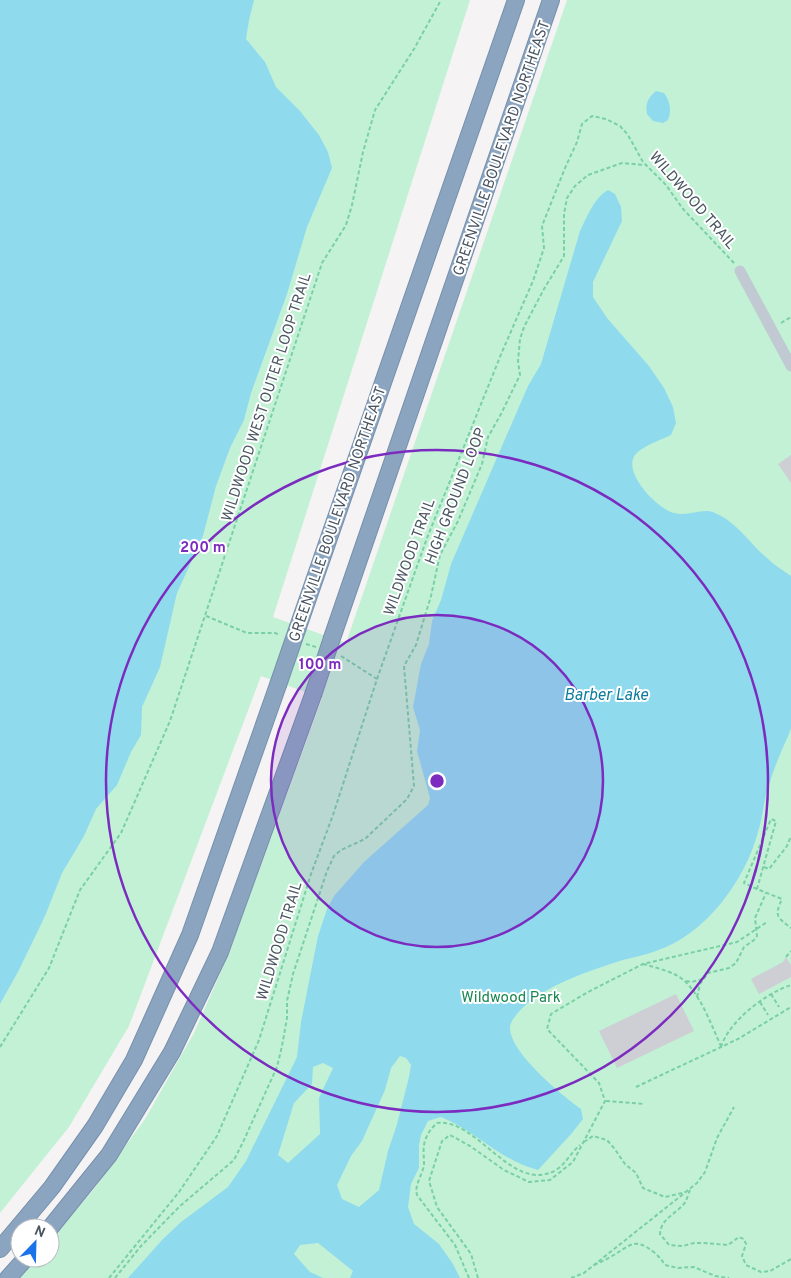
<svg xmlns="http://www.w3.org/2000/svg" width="791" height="1278" font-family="Overpass,sans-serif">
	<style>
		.green { fill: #c3f1d5 }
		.water { fill: #90daee; fill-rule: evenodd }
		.building { fill: #cdcfd5 }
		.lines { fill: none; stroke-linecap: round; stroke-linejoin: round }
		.highway-casing { stroke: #7690ad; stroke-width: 18 }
		.path { stroke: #7ad0a6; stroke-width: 2; stroke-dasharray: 4 2.5; stroke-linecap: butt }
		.minor { stroke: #c1cad2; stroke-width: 11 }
		.highway { stroke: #8ba5c1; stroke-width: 16 }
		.highway-bridge-casing { stroke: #7690ad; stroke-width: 18; stroke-linecap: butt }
		.highway-bridge { stroke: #8ba5c1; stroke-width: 16 }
		.ring { fill: none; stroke: #7b2cbf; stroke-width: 2.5 }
		.labels { text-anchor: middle; stroke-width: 4; stroke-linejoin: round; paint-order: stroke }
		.street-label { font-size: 15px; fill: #4a5661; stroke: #fff }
		.park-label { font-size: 15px; fill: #17864f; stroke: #fff }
		.water-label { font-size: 16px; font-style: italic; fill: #0c7c9b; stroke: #fff }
		.centre { fill: #7b2cbf; stroke: #fff; stroke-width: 2.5 }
		.ring-label { font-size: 15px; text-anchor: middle; font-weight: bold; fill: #7b2cbf; stroke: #fff; stroke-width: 4; stroke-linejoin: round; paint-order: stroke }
	</style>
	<rect width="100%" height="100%" fill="#f5f3f3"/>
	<path class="green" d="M0,0h470l-197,617 73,26 221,-643h224v1278h-776l20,-20h15v-18l44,-51 51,-70 49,-86 33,-75 95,-260 -61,-22 -132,350 -60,101 -69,86z"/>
	<g class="water">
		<path d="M0,0h254l-5,20 -3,19 19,23 11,25 24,24 19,24 9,17 4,16 -25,59 -20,67 -36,99 -7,27 -14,28 -14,38 -13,50 -26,57 -17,74 -18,40 -1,28 -10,17 -14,33 -21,24 -12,27 -22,37 -17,43 -27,56 -18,32z"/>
		<path d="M656,91l8,2c6,8 8,18 4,27l-5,3 -10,-2 -6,-7c-2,-11 1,-16 9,-23z"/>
		<path d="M608,190l7,4 6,13 1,14 -29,61v15l14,21 42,48 15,22 9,19 3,16 -5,12c-10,5 -35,13 -38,24 -6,18 25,50 41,54 15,4 29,-6 41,0 22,9 34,30 52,45 7,7 16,12 24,18 0,36 0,71 0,106 0,14 0,33 0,46 -2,8 -7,16 -10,24 -6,14 -11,29 -15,43 -3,12 -4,25 -8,37 -13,49 -53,103 -102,119 -11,4 -22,6 -33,9 -34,11 -92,29 -111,61 -14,23 52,76 69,88l2,10 -11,14 -34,37c-37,-9 -62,-39 -97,-53l-13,4 -7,14 -2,10v23l-8,16 -3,23 6,17 25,20 14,20 7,14h-110l3,-7 -35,-28 -18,2 -6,9 16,18 13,6h-195l35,-39 18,-17 47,-35 18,-26 51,-104 4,-35 17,-86 9,-27 7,-13 30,-34 64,-57 2,-7 -13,-47 3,-21 -7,-23 8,-43 8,-20 3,-23 9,-21 10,-36 77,-178 13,-22 39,-133c7,-14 14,-33 28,-41zM400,1056l6,2 5,7 -2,12 -12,47 -9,27 -9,39 -20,17 -17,-8 -5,-14 14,-29 11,-15 23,-51 6,-22zM323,1063l10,5 -14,30 1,36 -32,29 -10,-8 16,-52 18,-19 1,-17z"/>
	</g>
	<g class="building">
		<path d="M791,455v28l-13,-19z"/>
		<path d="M786,957l5,8v12l-32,17 -8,-15 32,-17z"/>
		<path d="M676,994l18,37 -77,37 -18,-37z"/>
	</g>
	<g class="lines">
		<g class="highway-casing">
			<g id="highway">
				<path d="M298,627l218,-627"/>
				<path d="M332,638l219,-638"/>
				<path d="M50,1228l59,-73 63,-103 48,-100 93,-257"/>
				<path d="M0,1249l52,-62 43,-61 39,-66 56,-125 88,-250"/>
				<path d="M8,1278l18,-20"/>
			</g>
		</g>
		<g class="path">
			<path d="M781,323l10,-6"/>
			<path d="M206,616l41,17h28l5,2"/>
			<path d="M306,644l10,3"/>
			<path d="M341,656l36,23"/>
			<path d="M764,867l5,2 18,-23 4,-10"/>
			<path d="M757,889l-13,-6 27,-64 5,2 -19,68 25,10c-8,17 -5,18 9,29"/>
			<path d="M786,957l5,-6"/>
			<path d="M643,964c11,3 23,6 33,11 22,11 35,50 45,71"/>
			<path d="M686,981l5,1 12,-3"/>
			<path d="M771,994l8,13"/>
			<path d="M697,997l3,-13 8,-11 21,-5 7,-5 8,-16 10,-7 3,-4 -2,-18 11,-25"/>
			<path d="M760,1002l8,13"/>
			<path d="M0,1047l49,-79 31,-78 41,-57 49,-112 152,-458 24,-38 6,-20 11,-53 12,-42 39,-61 27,-49"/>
			<path d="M721,1047c8,-26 45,-54 70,-62"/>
			<path d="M636,1087l102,-48 53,-32"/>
			<path d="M606,1101l38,3"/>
			<path d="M584,1142l9,-6 14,4 7,8 11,16 11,9 7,15 22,9 21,-5"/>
			<path d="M690,1190c-2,4 -3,11 -7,15 -9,10 -22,14 -23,29l9,11 14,1 11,-3h10l24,2 11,-8 5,2 2,5 -4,12 4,9 15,7 9,-1 21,-12"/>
			<path d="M594,1265c6,-3 12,-5 18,-9 18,-10 22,-20 43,-3 4,4 7,7 10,12l13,3 16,-1 21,9 14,2"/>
			<path d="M109,1278l70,-86 38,-56 42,-96 52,-166 22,-59 44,-136 50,-141 75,-186 31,-71 11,-33 -2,-22 23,-58 12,-26 5,-18 10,-8 14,3 14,7 8,9 15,27 23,23 17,24 51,54"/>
			<path d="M115,1278l26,-32 39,-40 54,-46 10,-20 33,-73 5,-21 5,-28v-17l6,-27 34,-103 7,-15 7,-6 24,-11 42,-40 7,-13 -10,-120 12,-21 15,-49 9,-41 18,-34 24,-57 6,-27 13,-23 19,-39 -2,-14 2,-22 4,-12 20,-38 20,-33v-42l3,-16 8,-12 13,-11 34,-12 22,2"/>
			<path d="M469,1278l-14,-33 -38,-50c-3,-11 6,-20 7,-31 0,-9 -2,-19 3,-28 2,-5 6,-9 10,-13 41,-5 75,72 119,47 10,-6 15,-18 24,-25"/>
			<path d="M478,1278l-7,-24 -34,-47 -8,-26 13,-40 8,-6 20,11 34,24 25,12 21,-2 23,-18 32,-61 -6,-18 -52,-54 4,-15 37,-22 55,-28 94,-22 30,-20"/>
			<path d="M571,1278l13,-5 113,-90 8,-11 12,-34 17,-31"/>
		</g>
		<path class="minor" d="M740,271l51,95"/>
		<use href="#highway" class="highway"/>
		<g class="highway-bridge-casing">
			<g id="highway-bridge">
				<path d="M278,685l20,-58"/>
				<path d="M313,695l19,-57"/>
			</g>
		</g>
		<use href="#highway-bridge" class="highway-bridge"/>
	</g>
	<circle cx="437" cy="781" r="166" fill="#7b2cbf" fill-opacity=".12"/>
	<g class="ring">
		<circle cx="437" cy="781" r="166"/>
		<circle cx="437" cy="781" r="331"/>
	</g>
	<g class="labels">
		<g class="street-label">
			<text transform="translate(501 148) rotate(-71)" y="5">GREENVILLE BOULEVARD NORTHEAST</text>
			<text transform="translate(693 200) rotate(49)" y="5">WILDWOOD TRAIL</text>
			<text transform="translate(266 397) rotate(-72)" y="5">WILDWOOD WEST OUTER LOOP TRAIL</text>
			<text transform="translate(455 496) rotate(-69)" y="5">HIGH GROUND LOOP</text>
			<text transform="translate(337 514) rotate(-71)" y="5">GREENVILLE BOULEVARD NORTHEAST</text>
			<text transform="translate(409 557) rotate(-70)" y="5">WILDWOOD TRAIL</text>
			<text transform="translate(279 941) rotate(-73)" y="5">WILDWOOD TRAIL</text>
		</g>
		<g class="park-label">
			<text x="511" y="1002">Wildwood Park</text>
		</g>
		<g class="water-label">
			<text x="606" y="700">Barber Lake</text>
		</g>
	</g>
	<circle cx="437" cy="781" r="8" class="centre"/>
	<g class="ring-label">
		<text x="203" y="552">200 m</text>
		<text x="320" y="669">100 m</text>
	</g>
	<g transform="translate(35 1243) rotate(23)"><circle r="24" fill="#ffffff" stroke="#b7bbc0"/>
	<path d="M0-4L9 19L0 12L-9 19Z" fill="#1a73e8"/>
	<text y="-8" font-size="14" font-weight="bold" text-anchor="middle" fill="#4a5661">N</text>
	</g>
</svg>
